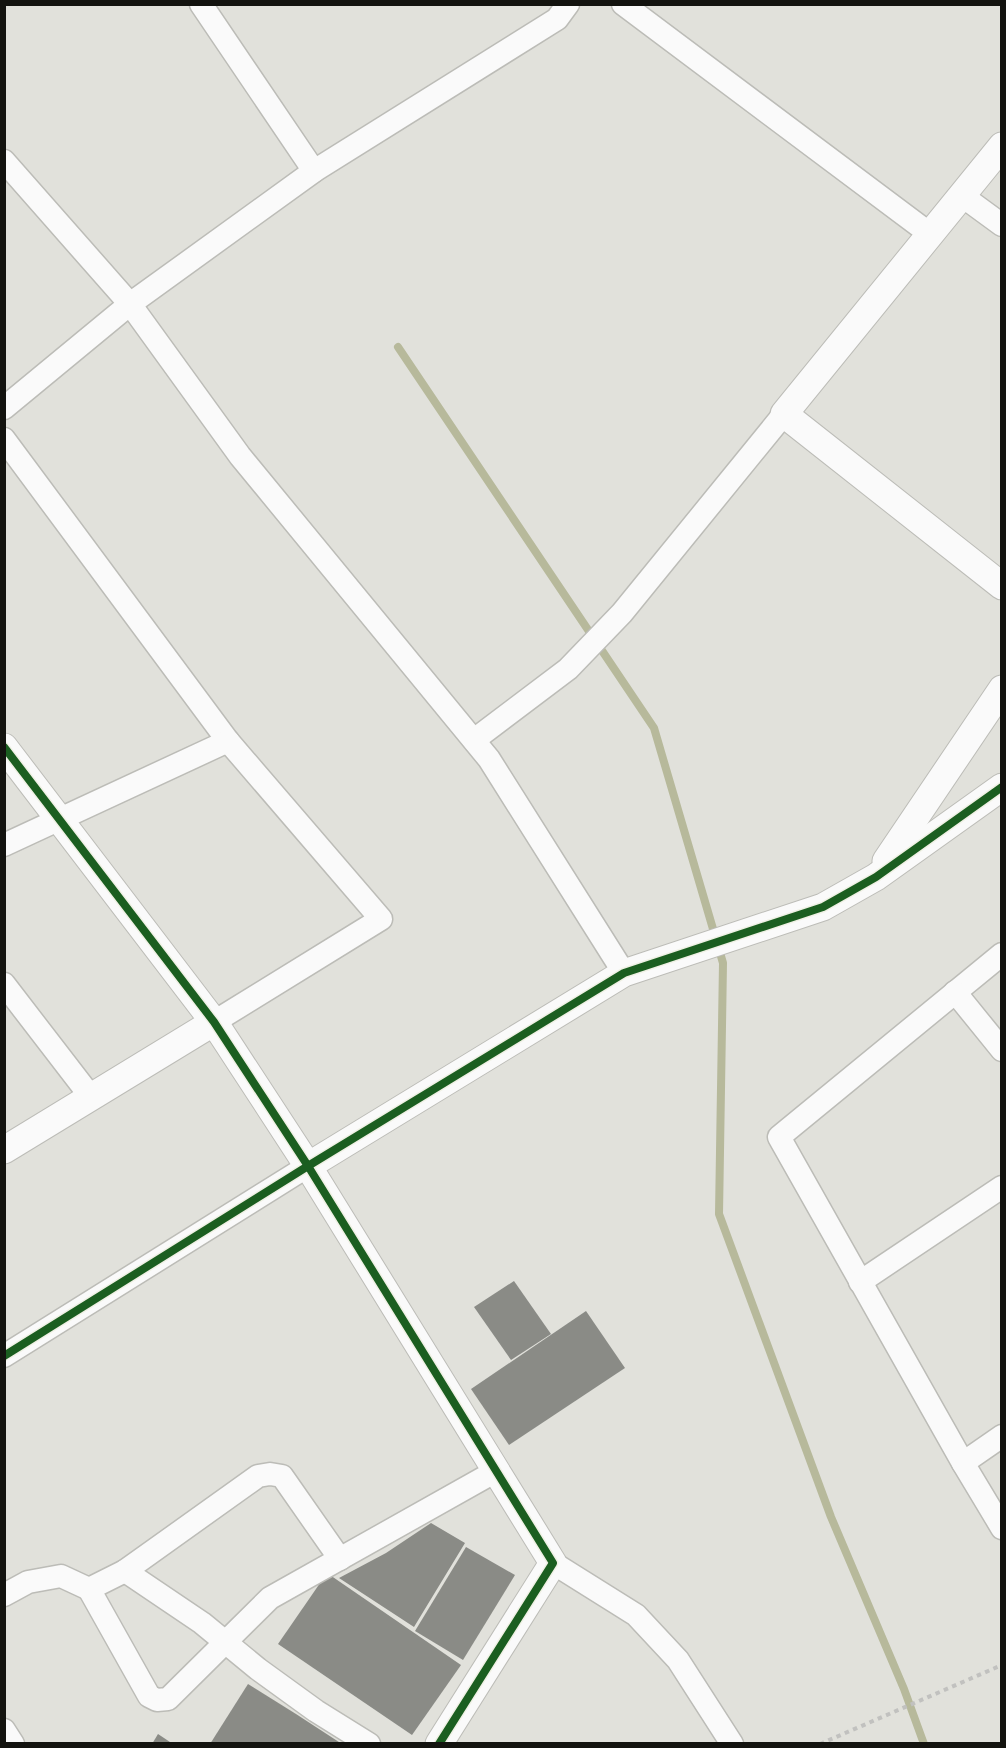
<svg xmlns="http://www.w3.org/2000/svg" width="1006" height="1748" font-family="'Fira Sans',sans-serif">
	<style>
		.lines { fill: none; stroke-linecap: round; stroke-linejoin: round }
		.stream { stroke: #b7b99b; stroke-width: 8 }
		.building { fill: #8a8b86 }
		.minor-casing { stroke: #bcbcb7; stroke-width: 25 }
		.tertiary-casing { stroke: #bcbcb7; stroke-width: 29 }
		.path { stroke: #c1c1bf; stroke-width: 4; stroke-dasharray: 4.5 4.5; stroke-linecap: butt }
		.minor { stroke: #fafafa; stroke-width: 22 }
		.tertiary { stroke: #fafafa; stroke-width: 27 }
		.cycleway-casing { stroke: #f0f1e5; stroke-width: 11 }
		.cycleway { stroke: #1b5e20; stroke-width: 8 }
	</style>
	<rect width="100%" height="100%" fill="#e1e1db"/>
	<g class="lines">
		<path class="stream" d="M398,347l256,381 69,235 -4,251 112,303 73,172 20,55"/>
	</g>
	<g class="building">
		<path d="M514,1281l37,53 -40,26 -37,-53z"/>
		<path d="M586,1311l39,57 -116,77 -38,-56z"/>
		<path d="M431,1523l34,20 -51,84 -75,-49 47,-25z"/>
		<path d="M466,1547l49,28 -52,85 -48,-29z"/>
		<path d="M327,1573l134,92 -49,70 -134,-91z"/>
		<path d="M248,1684l48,30 46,30h-132z"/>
		<path d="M158,1734l15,10h-21z"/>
	</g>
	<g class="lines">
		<g class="minor-casing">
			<g id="minor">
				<path d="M201,4l113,167"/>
				<path d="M623,4l307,230"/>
				<path d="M4,161l126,143 110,152 249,303 135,214"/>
				<path d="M961,195l41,30"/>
				<path d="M4,408l126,-104 184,-133 243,-152 11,-15"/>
				<path d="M4,439l224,302 153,178 -167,103"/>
				<path d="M474,740l94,-71 54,-56 162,-199"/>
				<path d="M4,845l224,-104"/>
				<path d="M1002,954l-223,183 184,326 39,65"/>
				<path d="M4,984l87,113"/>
				<path d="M955,992l47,58"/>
				<path d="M860,1282l142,-95"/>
				<path d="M4,1356l304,-190"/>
				<path d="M963,1463l39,-27"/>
				<path d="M553,1563l83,52 42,45 54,84"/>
				<path d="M125,1571l77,52 56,46 58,42 53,33"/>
				<path d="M89,1589l60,107 8,4 11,-1 102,-101 226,-127"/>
				<path d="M4,1595l24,-13 33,-6 28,13 36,-18 133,-95 12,-2 12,2 58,83"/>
				<path d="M4,1730l9,14"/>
			</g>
		</g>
		<g class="tertiary-casing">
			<g id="tertiary">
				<path d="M1002,146l-218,268 218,172"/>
				<path d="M4,747l210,275 94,144 245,397 -114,181"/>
				<path d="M886,861l116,-172"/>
				<path d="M4,1150l210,-128"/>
				<path d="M308,1166l316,-193 199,-66 53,-30 126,-90"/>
			</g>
		</g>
		<path class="path" d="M820,1744l182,-79"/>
		<use href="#minor" class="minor"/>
		<use href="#tertiary" class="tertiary"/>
		<g class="cycleway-casing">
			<g id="cycleway">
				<path d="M4,747l210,275 94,144 245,397 -114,181"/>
				<path d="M4,1356l304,-190 316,-193 199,-66 53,-30 126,-90"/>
			</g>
		</g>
		<use href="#cycleway" class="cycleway"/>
	</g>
	<rect width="1006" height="1748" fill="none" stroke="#13130f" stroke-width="12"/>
</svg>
